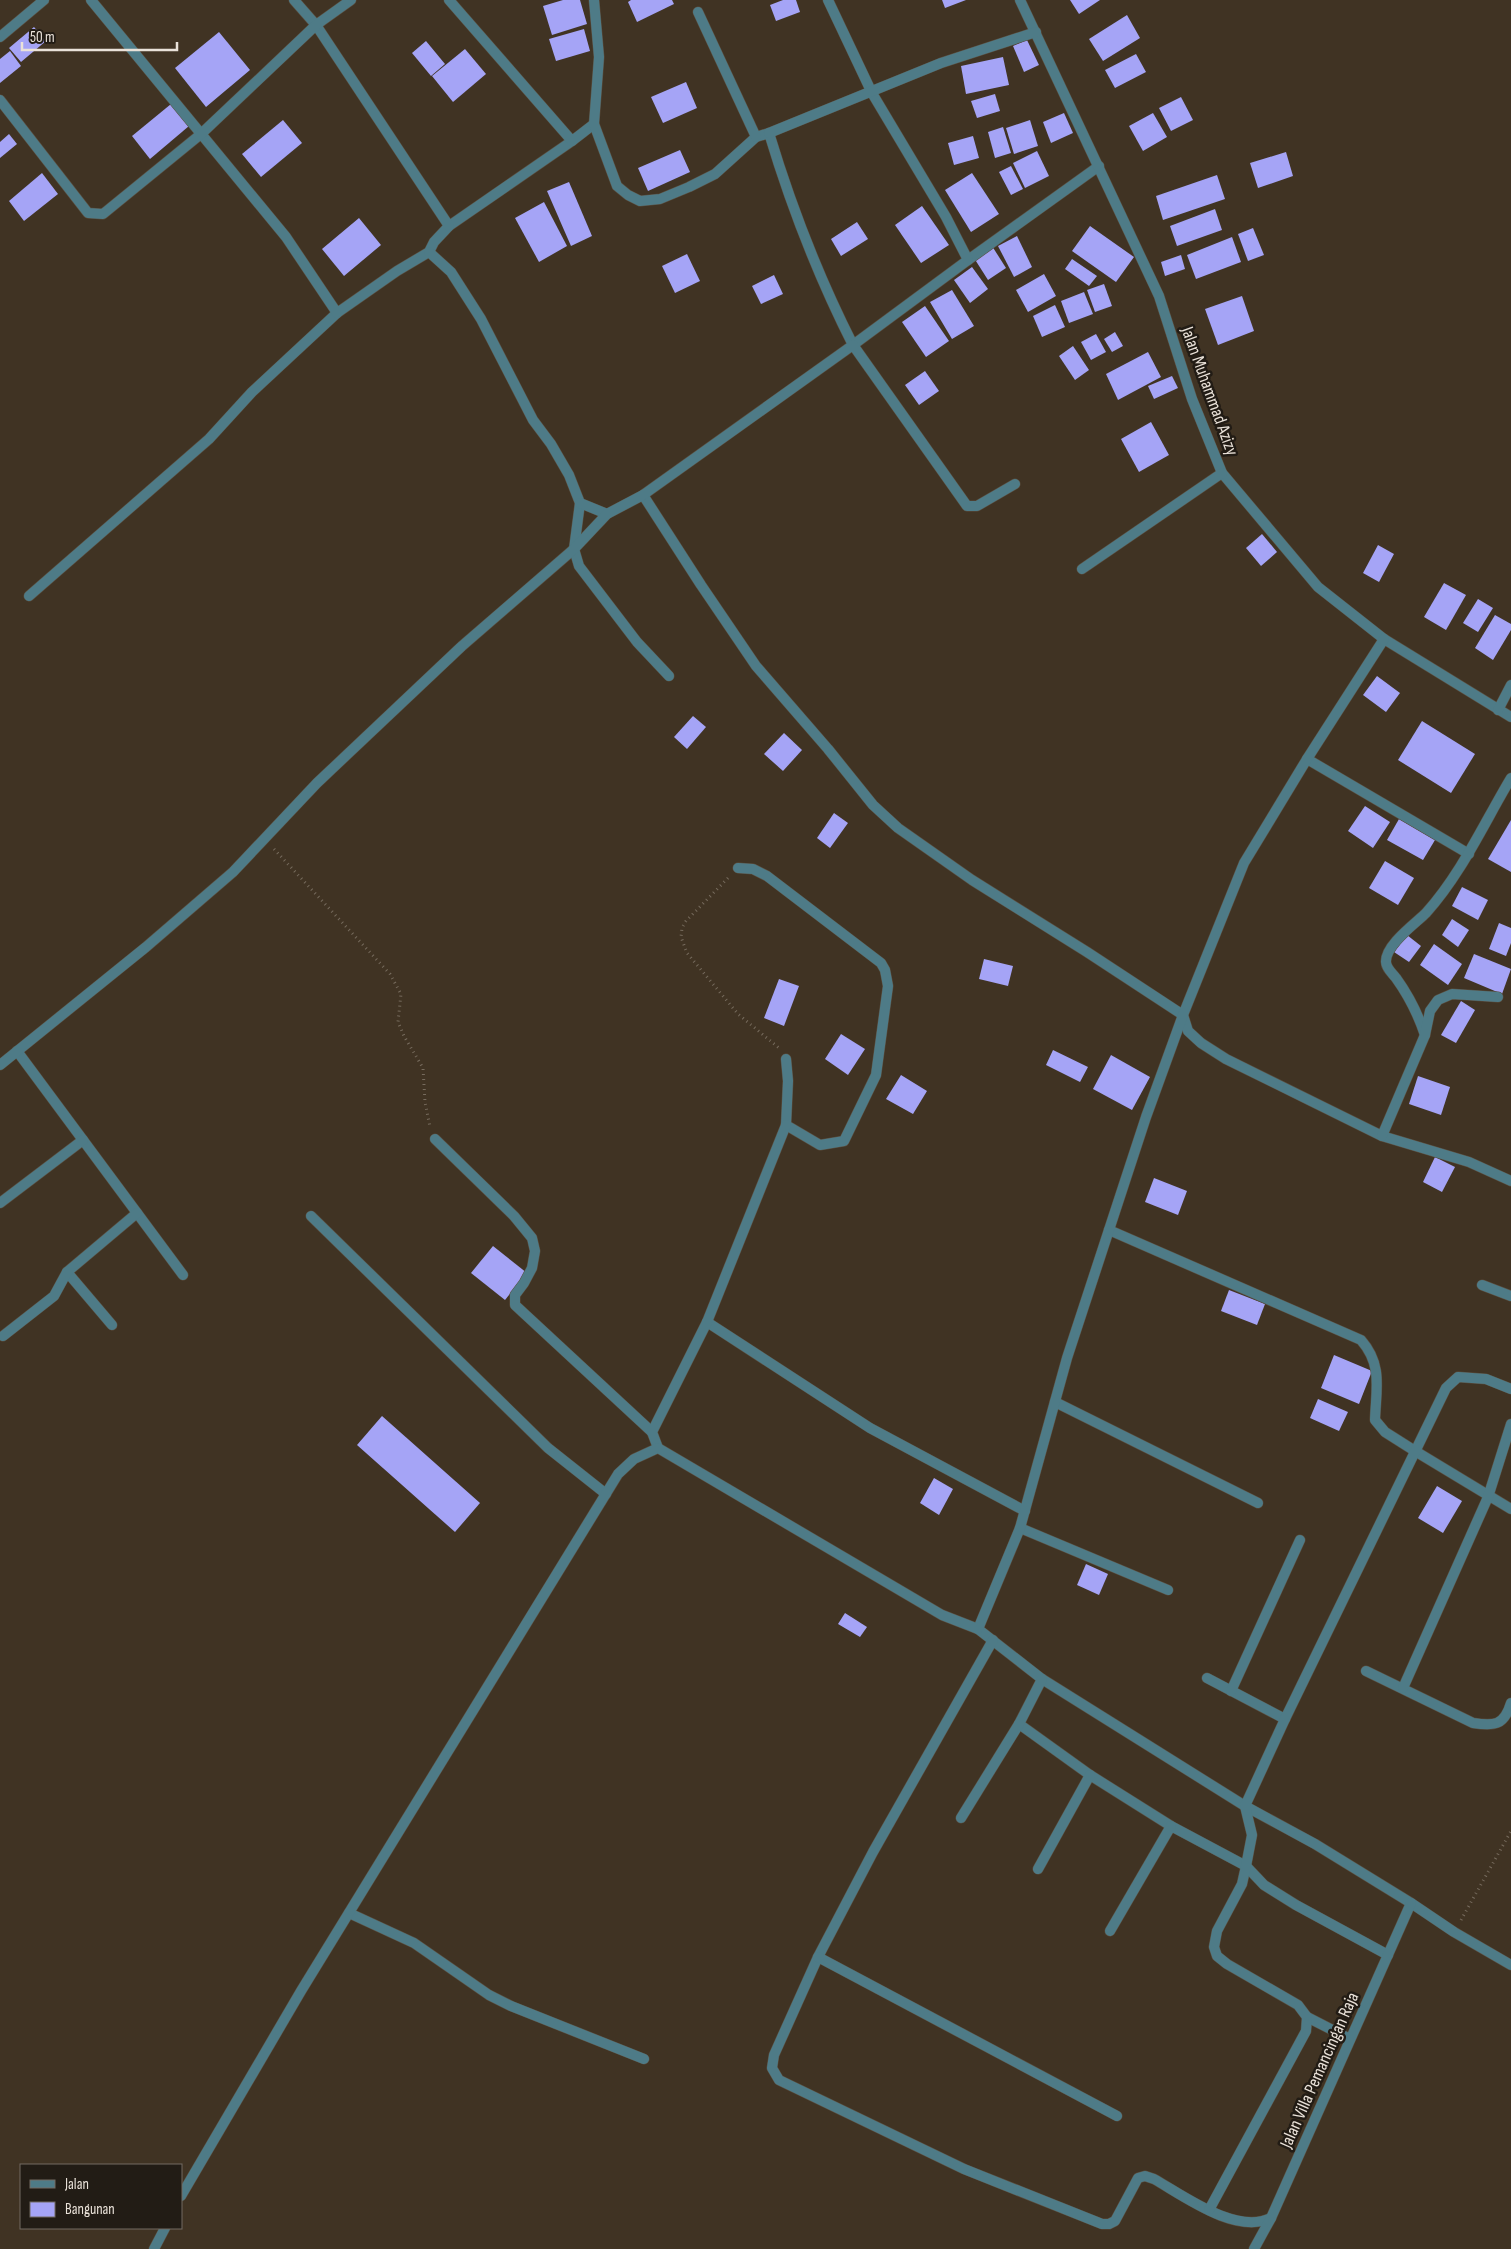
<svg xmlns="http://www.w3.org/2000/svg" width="1511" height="2249" font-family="'Sofia Sans Condensed',sans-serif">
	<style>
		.building { fill: #a5a4f6 }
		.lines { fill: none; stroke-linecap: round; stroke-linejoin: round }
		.service-casing { stroke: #5b4f40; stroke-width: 11 }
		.minor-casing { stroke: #5b4f40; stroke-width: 11 }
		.path { stroke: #766b5d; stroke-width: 3; stroke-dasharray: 1 4; stroke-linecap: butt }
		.service { stroke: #4e7b87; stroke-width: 10 }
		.minor { stroke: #4e7b87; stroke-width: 10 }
		.labels { text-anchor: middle; stroke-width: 5; stroke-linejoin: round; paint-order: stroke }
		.street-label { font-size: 18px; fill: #eae2d9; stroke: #221c15 }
	</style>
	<rect width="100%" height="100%" fill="#403323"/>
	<g class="building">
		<path d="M563,0h17l7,24 -35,11 -9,-29z"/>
		<path d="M631,0h41l2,4 -37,18 -9,-20z"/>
		<path d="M783,0h13l4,12 -24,9 -6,-16z"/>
		<path d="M942,0h24l-21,8z"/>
		<path d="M1070,0h30l-21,14z"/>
		<path d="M1127,15l13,23 -37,23 -14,-22z"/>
		<path d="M34,27l12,14 -25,21 -12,-14z"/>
		<path d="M584,29l6,22 -34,10 -7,-22z"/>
		<path d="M219,32l31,38 -44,37 -31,-39z"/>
		<path d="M1027,40l12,25 -15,7 -11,-26z"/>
		<path d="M426,41l19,23 -14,12 -19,-23z"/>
		<path d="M465,49l21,25 -33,28 -21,-26z"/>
		<path d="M10,51l11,15 -21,17v-24z"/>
		<path d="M1136,54l10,18 -31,16 -10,-18z"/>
		<path d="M1003,57l6,28 -43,9 -5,-28z"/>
		<path d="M686,82l11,26 -34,15 -12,-26z"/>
		<path d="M995,94l5,17 -23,7 -6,-17z"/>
		<path d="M1181,97l12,23 -22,11 -12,-23z"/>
		<path d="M171,104l18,22 -39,33 -18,-23z"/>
		<path d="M1064,113l9,20 -22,10 -8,-21z"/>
		<path d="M1153,113l14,24 -24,14 -14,-25z"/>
		<path d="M283,120l19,23 -41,34 -19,-23z"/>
		<path d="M1030,120l8,26 -24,8 -8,-26z"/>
		<path d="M1003,127l8,26 -16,5 -7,-26z"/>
		<path d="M9,134l8,10 -17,14v-16z"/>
		<path d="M973,136l6,22 -25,7 -6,-22z"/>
		<path d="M680,150l10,22 -42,19 -10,-23z"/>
		<path d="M1037,151l12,25 -24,12 -12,-25z"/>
		<path d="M1286,152l7,24 -35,12 -8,-25z"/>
		<path d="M1011,166l12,23 -12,6 -12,-23z"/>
		<path d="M42,173l16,21 -34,27 -15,-20z"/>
		<path d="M972,173l27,41 -28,18 -26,-42z"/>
		<path d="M1217,175l8,24 -62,21 -7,-24z"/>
		<path d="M569,182l23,54 -21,10 -24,-55z"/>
		<path d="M544,202l23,44 -28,16 -24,-44z"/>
		<path d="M922,206l27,39 -28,18 -26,-38z"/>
		<path d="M1215,209l7,21 -45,16 -7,-20z"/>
		<path d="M359,218l22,27 -37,31 -22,-27z"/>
		<path d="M857,222l11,17 -27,17 -10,-17z"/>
		<path d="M1090,226l44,31 -18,25 -44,-31z"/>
		<path d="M1253,228l11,27 -16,6 -10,-27z"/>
		<path d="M1017,236l15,31 -18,10 -16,-31z"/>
		<path d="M1232,237l9,25 -45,17 -9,-24z"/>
		<path d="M992,246l14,22 -18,12 -14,-22z"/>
		<path d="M687,254l13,27 -25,12 -13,-27z"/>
		<path d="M1181,255l4,14 -20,7 -4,-14z"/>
		<path d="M1072,259l25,17 -8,10 -24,-17z"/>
		<path d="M972,267l16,22 -18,14 -16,-23z"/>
		<path d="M1044,274l12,22 -28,16 -12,-22z"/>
		<path d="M774,275l9,19 -22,10 -9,-18z"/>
		<path d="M1104,284l8,22 -17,6 -8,-22z"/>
		<path d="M952,290l22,36 -22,13 -22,-37z"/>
		<path d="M1084,292l9,22 -24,9 -8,-22z"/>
		<path d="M1242,296l12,35 -36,14 -13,-36z"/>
		<path d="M1055,305l10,22 -23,10 -9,-21z"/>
		<path d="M925,306l24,35 -23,16 -24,-35z"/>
		<path d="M1115,332l8,14 -11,6 -8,-13z"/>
		<path d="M1096,334l10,18 -15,8 -10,-18z"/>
		<path d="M1073,346l16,24 -14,10 -16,-24z"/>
		<path d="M1148,352l13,25 -43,23 -12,-26z"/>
		<path d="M925,371l14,20 -20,14 -14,-20z"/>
		<path d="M1172,376l6,12 -24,11 -6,-13z"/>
		<path d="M1151,422l18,33 -30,17 -18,-33z"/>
		<path d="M1262,534l15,18 -16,14 -15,-18z"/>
		<path d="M1378,545l16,9 -15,28 -16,-9z"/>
		<path d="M1444,583l22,12 -20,35 -22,-13z"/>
		<path d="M1478,599l15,9 -15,24 -15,-9z"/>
		<path d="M1495,615l16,9v6l-18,30 -18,-12z"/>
		<path d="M1377,676l23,17 -14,19 -23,-17z"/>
		<path d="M693,716l13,11 -19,22 -13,-12z"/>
		<path d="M1422,721l53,33 -24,39 -53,-33z"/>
		<path d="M784,733l18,17 -19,21 -19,-17z"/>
		<path d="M1365,806l25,16 -17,26 -25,-17z"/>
		<path d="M834,813l14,10 -18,25 -13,-10z"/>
		<path d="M1399,819l36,21 -12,20 -36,-20z"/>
		<path d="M1511,820v52l-23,-13z"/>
		<path d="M1385,861l29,17 -16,27 -29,-17z"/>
		<path d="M1462,887l26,13 -10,20 -26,-14z"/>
		<path d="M1452,919l17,11 -11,17 -16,-12z"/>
		<path d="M1499,923l12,5v15l-5,13 -17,-7z"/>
		<path d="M1407,935l14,11 -12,16 -15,-10z"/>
		<path d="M1434,944l28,20 -14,21 -28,-20z"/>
		<path d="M1474,954l37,15 -9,25 -38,-16z"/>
		<path d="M984,959l29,7 -5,20 -29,-7z"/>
		<path d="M779,979l20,7 -15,40 -20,-8z"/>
		<path d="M1461,1001l14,9 -19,33 -15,-8z"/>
		<path d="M841,1034l24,15 -17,26 -23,-16z"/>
		<path d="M1053,1050l35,17 -8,15 -34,-17z"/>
		<path d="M1111,1055l39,22 -18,33 -39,-21z"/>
		<path d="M901,1075l26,16 -14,23 -27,-15z"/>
		<path d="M1418,1076l32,11 -9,28 -32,-11z"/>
		<path d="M1435,1157l20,10 -13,25 -19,-10z"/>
		<path d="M1154,1178l33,13 -9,24 -33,-13z"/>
		<path d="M493,1246l34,27 -22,27 -34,-27z"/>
		<path d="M1229,1290l36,14 -8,21 -36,-14z"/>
		<path d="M1334,1355l38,16 -13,33 -38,-16z"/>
		<path d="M1318,1399l30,13 -9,19 -29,-13z"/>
		<path d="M382,1416l98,87 -25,29 -98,-87z"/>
		<path d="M934,1478l19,11 -14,26 -19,-12z"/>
		<path d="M1437,1486l25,15 -19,32 -25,-15z"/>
		<path d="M1086,1564l22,10 -9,21 -22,-10z"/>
		<path d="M845,1613l22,14 -7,10 -22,-13z"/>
	</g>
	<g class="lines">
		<g class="service-casing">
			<g id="service">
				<path d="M29,596l180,-157 43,-47 85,-79"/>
				<path d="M435,1139l79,77 18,22 3,13 -3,17 -8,15 -9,12v10l137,127"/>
			</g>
		</g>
		<g class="minor-casing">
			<g id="minor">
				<path d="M91,0l195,237 51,76 60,-42 32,-19 5,-10 15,-16 123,-85"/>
				<path d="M294,0l22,25 133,201"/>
				<path d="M449,0l123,141 22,-17"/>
				<path d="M594,0l5,57 -5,67 23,62 11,9 12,6 20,-2 29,-12 26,-13 41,-37 13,-4c22,73 50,145 84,212l115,-85 131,-94"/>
				<path d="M828,0l44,93 74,124 22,43"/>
				<path d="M1020,0l139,296 33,103 30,74 96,114 66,52 127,78"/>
				<path d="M698,12l58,125"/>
				<path d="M0,37l44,-37"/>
				<path d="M0,100l88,113 15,1 98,-80 115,-109 35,-25"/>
				<path d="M769,133l172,-70 95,-31"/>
				<path d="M429,252l22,20 30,47 52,101 18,24 18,31 11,28 -6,46 5,17 58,76 32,34"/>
				<path d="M643,495l58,90 55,81 72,83 45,56 25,23 74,52 115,72 96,63 5,16 13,12 25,16 156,77 87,26 42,19"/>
				<path d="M580,503l27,11"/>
				<path d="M1082,569l140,-96"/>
				<path d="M1498,710l13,-25"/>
				<path d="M1307,759l162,95"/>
				<path d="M738,868l15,1 14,7 114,87 4,7 3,16 -12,89 -32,66 -24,4 -34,-20 2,-44 -2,-22"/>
				<path d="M1425,1035c-7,-21 -16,-39 -29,-57 -4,-5 -10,-10 -10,-16 -1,-17 30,-39 40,-49 36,-40 58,-90 85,-135"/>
				<path d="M17,1051l166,224"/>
				<path d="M0,1065l146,-118 87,-75 84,-89 145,-137 112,-97 33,-35 36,-19 210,-150 114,161h10l38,-22"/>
				<path d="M1382,1136l43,-101 5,-24 8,-11 14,-6 46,3"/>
				<path d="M0,1203l83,-63"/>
				<path d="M311,1216l237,232 58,46"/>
				<path d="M1109,1230l252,110c22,25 15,49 14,80l10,12 30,19 96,58"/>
				<path d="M67,1272l45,53"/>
				<path d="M1482,1285l29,11"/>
				<path d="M707,1322l163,106 155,83"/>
				<path d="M3,1336l51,-40 13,-24 70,-59"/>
				<path d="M1055,1402l203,101"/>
				<path d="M658,1448l-6,-16 55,-110 79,-197"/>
				<path d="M1020,1528l148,62"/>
				<path d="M978,1629l64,50 203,127 70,38 96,59 43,29 57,33"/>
				<path d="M993,1640l-120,212 -55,105 -44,98 -2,13 7,12 185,89 138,55h7l6,-3 23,-43 7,-2 9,3c30,17 82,56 117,39"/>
				<path d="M1366,1671l107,52c21,3 31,3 38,-20"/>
				<path d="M1207,1678l78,41"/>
				<path d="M1403,1688l85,-191 23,-73"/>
				<path d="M1231,1691l69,-151"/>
				<path d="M1019,1724l71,51 81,51 75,40 18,19 32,20 92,50"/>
				<path d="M961,1818l58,-94 23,-45"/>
				<path d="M1038,1869l52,-94"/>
				<path d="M349,1913l65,30 75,52 22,11 133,53"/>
				<path d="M1110,1931l61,-105"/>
				<path d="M818,1957l299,159"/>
				<path d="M1307,2017l43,22"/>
				<path d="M181,2196l120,-205 317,-517 16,-15 24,-11 284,167 36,14 42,-101 47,-170 79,-241 37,-102 61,-152 63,-104 77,-120"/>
				<path d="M1209,2210l97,-179 1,-14 -9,-12 -71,-41 -10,-8 -3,-9 3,-16 25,-47 4,-18 6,-31 -7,-29 40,-87 161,-331 12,-11 28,2 25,10"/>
				<path d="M154,2249l11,-21"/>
				<path d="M1254,2249l17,-31 140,-315"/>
			</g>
		</g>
		<g class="path">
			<path d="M274,849l116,125 11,20 -3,28 6,14 19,32 2,34 5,25"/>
			<path d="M728,878l-42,43 -4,7 -1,9 6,16 51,61 41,34"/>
			<path d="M1461,1920l50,-89"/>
		</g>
		<use href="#service" class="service"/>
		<use href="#minor" class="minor"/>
	</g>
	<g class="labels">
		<g class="street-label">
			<text transform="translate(1210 391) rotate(70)" y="6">Jalan Muhammad Azizy</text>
			<text transform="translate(1319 2070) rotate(-66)" y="6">Jalan Villa Pemancingan Raja</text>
		</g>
	</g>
	<rect x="20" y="2164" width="162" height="65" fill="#221c15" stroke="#726b63"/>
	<rect x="30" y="2180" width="25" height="8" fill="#4e7b87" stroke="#726b63"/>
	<text x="65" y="2189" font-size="15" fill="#eae2d9">Jalan</text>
	<rect x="30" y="2202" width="25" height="15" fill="#a5a4f6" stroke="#726b63"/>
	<text x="65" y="2214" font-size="15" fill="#eae2d9">Bangunan</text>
	<path d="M22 42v8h155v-8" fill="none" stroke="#eae2d9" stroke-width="2.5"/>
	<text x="30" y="42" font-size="15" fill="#eae2d9" stroke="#221c15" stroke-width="4" paint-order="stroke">50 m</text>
</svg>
